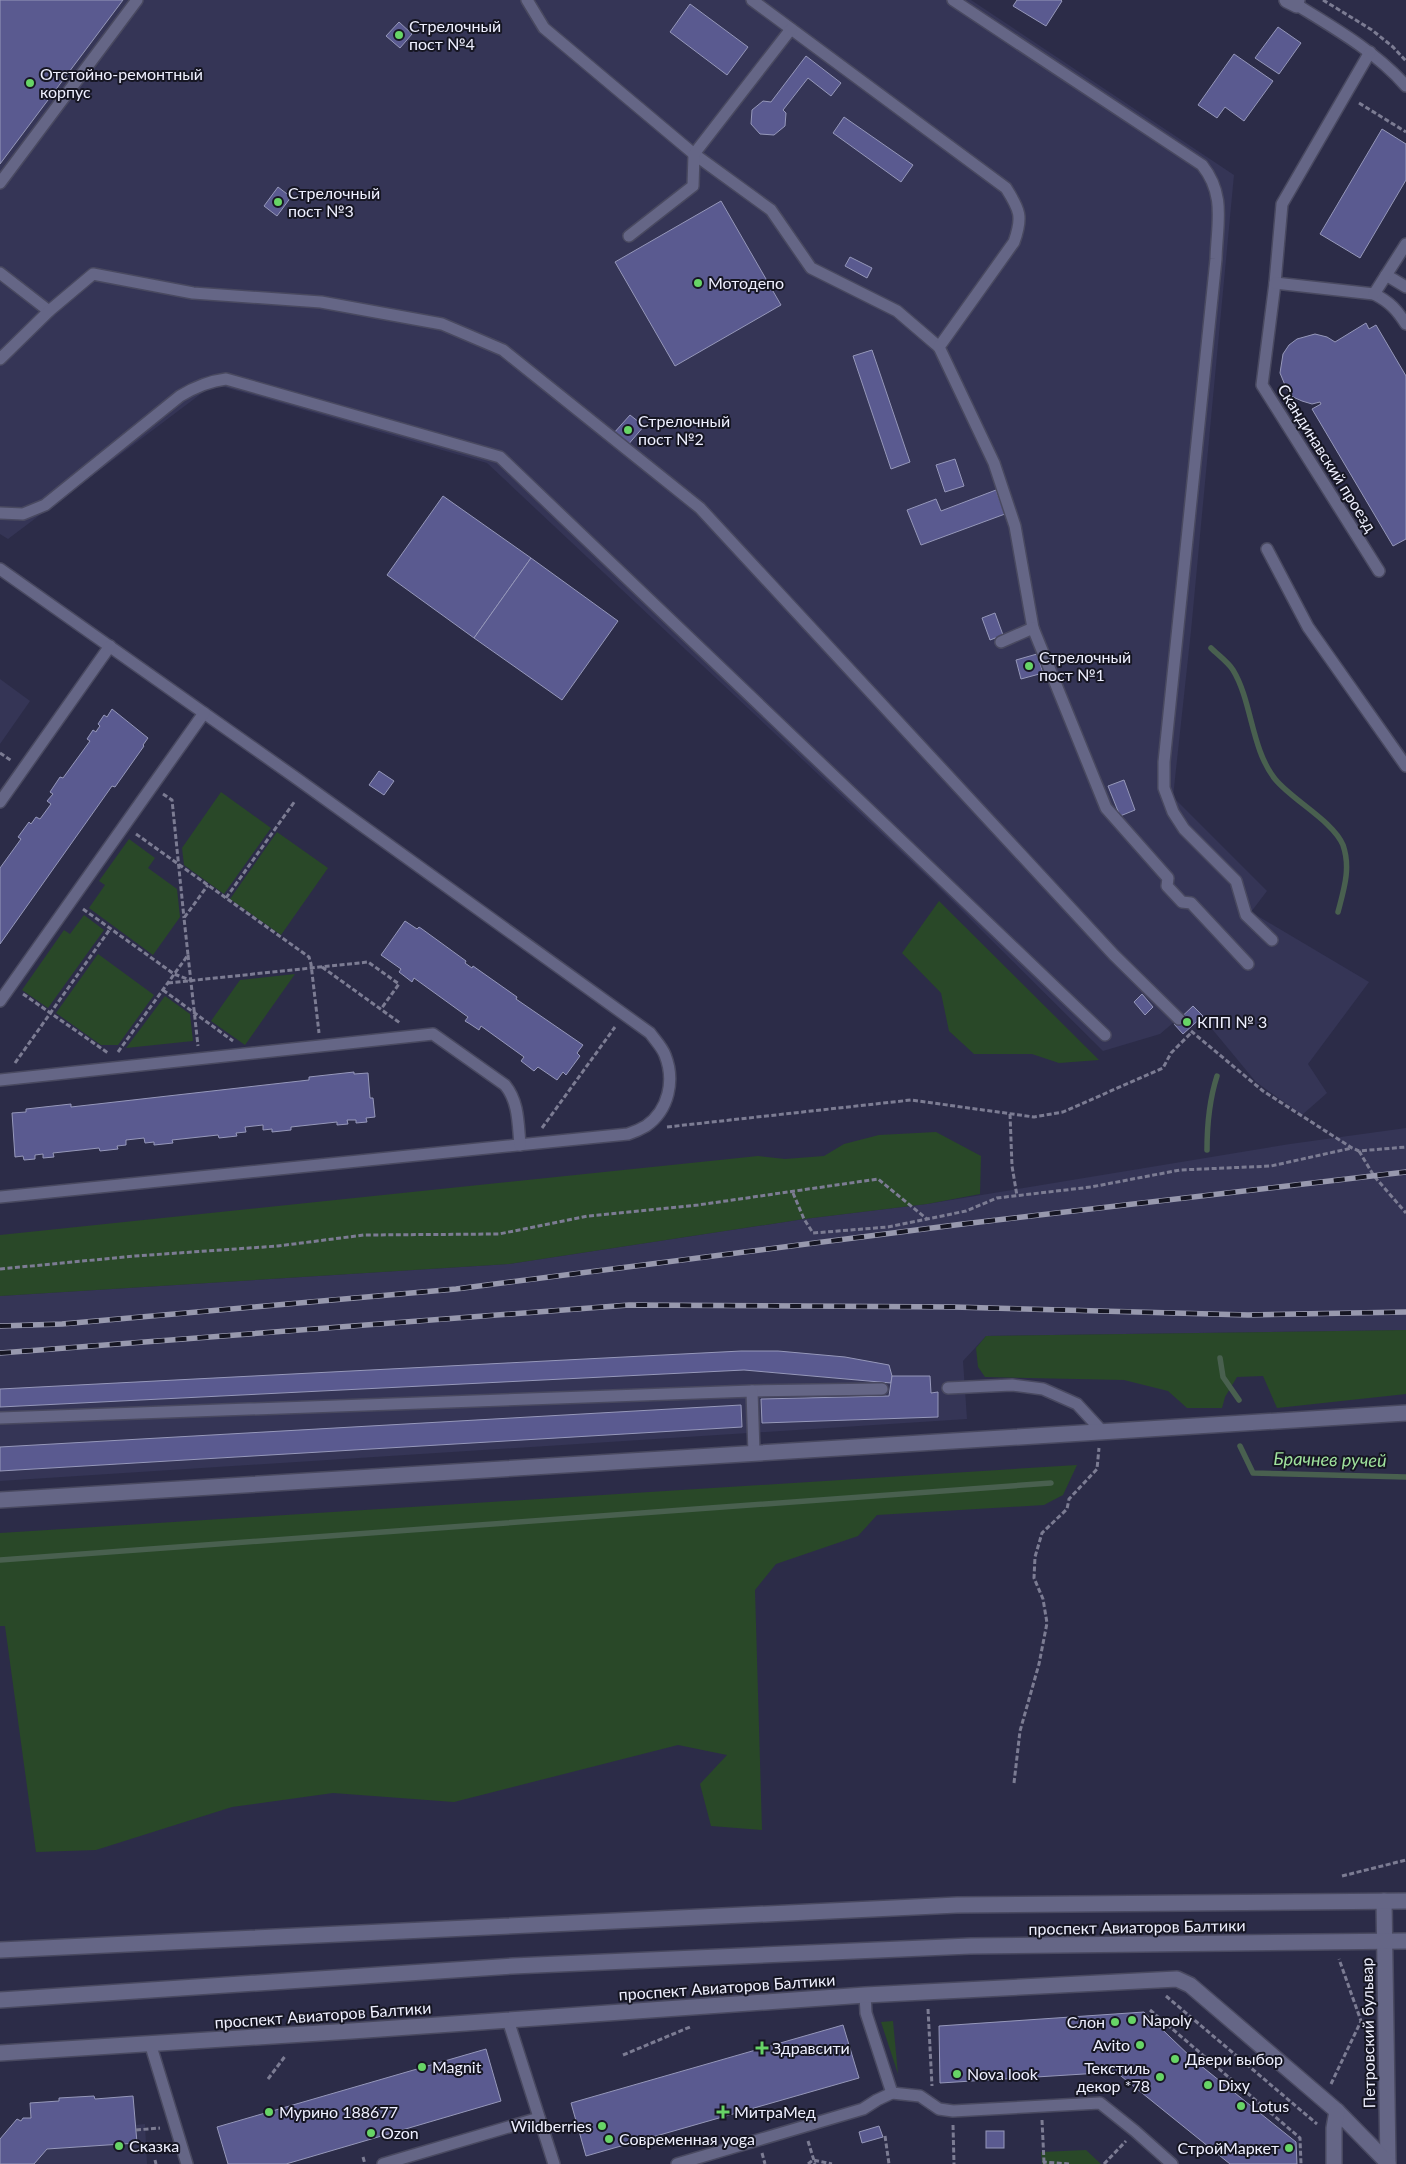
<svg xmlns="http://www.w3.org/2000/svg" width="1406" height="2164" font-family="Lato,sans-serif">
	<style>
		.built { fill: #353556 }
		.green { fill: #294828 }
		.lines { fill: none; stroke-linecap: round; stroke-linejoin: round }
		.stream { stroke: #49604f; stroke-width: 5.5 }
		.building { fill: #5a5a90; stroke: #9698ba }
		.service-casing { stroke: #494960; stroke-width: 14 }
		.minor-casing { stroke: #494960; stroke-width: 18 }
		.tertiary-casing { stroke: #494960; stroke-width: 18 }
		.path { stroke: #7c7c93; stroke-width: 3; stroke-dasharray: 5 2.5; stroke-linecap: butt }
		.service { stroke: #656686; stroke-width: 11 }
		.minor { stroke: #656686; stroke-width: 15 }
		.tertiary { stroke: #656686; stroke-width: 15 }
		.rail-casing { stroke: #9899ae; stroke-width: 5.5 }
		.rail { stroke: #161623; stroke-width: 4; stroke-dasharray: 11; stroke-linecap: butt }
		.poi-dot { fill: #67d466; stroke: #161623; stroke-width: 2 }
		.labels { text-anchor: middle; stroke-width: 4; stroke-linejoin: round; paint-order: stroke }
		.poi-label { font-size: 16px; fill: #eff0ff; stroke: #161623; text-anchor: start }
		.street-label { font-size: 16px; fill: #eff0ff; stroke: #161623 }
		.water-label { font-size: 18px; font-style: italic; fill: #9fe19c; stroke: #161623 }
	</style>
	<rect width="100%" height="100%" fill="#2c2c48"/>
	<g class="built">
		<path d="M0,0h971l263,175 -43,456 -18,166 94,94 -16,21 118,70 -61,82 19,29 -25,22 -46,-33 -63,-76 -33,28 -57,17 -167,-166 -449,-422 -273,-79 -206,155 -8,-5z"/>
		<path d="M0,679l30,22 -30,43z"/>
		<path d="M1406,1128v202l-420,6 -23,25 4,58 -967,62v-185l509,-32 295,-45 123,-15 363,-60z"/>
		<path d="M145,2124l2,40h-113l13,-15 89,-6 -1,-18z"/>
	</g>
	<g class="green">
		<path d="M221,792l50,36 -47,66 -40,-29 -2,-17z"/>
		<path d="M277,832l51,36 -47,67 -51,-36z"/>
		<path d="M129,839l26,19 -7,10 29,21 3,28 -27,38 -64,-47 16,-23 -6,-4z"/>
		<path d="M939,901l160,159 -40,3 -27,-9h-58l-25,-23 -8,-38 -39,-40z"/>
		<path d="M84,915l20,15 -56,78 -26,-18 42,-60 6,4z"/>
		<path d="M98,954l56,41 -36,50h-17l-45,-32z"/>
		<path d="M295,974l-50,71 -34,-24 29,-41z"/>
		<path d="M165,996l25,18 3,27 -67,7z"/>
		<path d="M936,1132l45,24 -1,38 -53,10 -123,15 -295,45 -509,32v-61l758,-79 27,3 39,-3 20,-12 35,-9z"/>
		<path d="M1406,1330v64l-129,14 -14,-32 -26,1 -12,20 -3,11h-35l-19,-17 -44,-11 -139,-3 -7,-10 -2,-19 10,-12z"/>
		<path d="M1077,1465l-14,30 -19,10 -167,10 -19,21 -82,28 -21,26 7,240 -51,-4 -11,-42 27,-29 -49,-10 -224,57 -121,-9 -101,14 -136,43 -60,2 -31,-226h-5v-93z"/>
		<path d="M893,2021l5,53 -17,-52z"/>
		<path d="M1086,2150l15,14h-59l-1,-12z"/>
	</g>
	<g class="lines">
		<g class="stream">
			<path d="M1211,648c7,7 17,14 22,22 19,31 18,79 42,109 17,21 58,42 68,66 8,23 1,44 -5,67"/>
			<path d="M1207,1150c0,-26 2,-49 10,-74"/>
			<path d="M1220,1358l3,19 16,23"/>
			<path d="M1240,1446l13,27 153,4"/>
			<path d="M0,1560l1051,-77"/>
		</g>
	</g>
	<g class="building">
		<path d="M0,0h123l-123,164z"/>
		<path d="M1017,0h44l1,1 -16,25 -33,-20z"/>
		<path d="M690,4l58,43 -21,28 -57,-43z"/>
		<path d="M399,22l13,12 -12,14 -14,-12z"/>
		<path d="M1278,27l23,16 -22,31 -24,-16z"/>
		<path d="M1234,54l39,27 -29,40 -19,-14 -8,11 -19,-13z"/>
		<path d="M806,56l35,27 -10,13 -23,-18 -25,32 3,3 -1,13 -11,9 -14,-1 -9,-10 1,-14 11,-9 8,1z"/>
		<path d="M844,117l69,48 -12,17 -68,-49z"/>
		<path d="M1382,129l24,15v36l-46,78 -40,-24z"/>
		<path d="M278,187l13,10 -14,19 -13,-10z"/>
		<path d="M721,201l60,104 -106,61 -60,-104z"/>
		<path d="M850,257l22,11 -5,10 -22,-12z"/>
		<path d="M1366,323l3,6 7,-4 30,51v163l-13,7 -81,-137 9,-5 -1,-2 -8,2 -10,-3 -9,-4 -6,-7 -7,-17 3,-19 6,-9 8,-6 18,-5 12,3 8,5z"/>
		<path d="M872,350l38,112 -19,7 -38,-113z"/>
		<path d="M630,415l14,11 -17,20 -14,-12z"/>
		<path d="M955,459l9,27 -19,6 -9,-27z"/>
		<path d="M996,490l9,24 -84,31 -14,-35 29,-11 5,12z"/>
		<path d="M443,496l88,62 -57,80 -87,-63z"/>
		<path d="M531,558l87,63 -56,79 -88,-62z"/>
		<path d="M995,613l8,22 -13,5 -8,-22z"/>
		<path d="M1037,654l6,19 -22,6 -5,-19z"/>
		<path d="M112,709l36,29 -5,7 1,1 -29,41 -3,-1 -112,158v-76l21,-29 -3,-2 11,-15 2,2 5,-7 4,2 11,-15 -4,-3 6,-7 -3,-2 10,-15 3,1 27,-37 -3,-2 6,-9 3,2 1,-2 3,-4 -2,-2 6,-9 3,2z"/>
		<path d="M379,771l15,10 -10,14 -15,-10z"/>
		<path d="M1124,780l11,30 -15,6 -12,-30z"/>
		<path d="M405,921l12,8 2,-2 3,2 44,32 -1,2 7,5 1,-2 44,31 -1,2 67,46 -6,8 3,3 -14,19 -3,-3 -6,8 -19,-13 -4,4 -13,-10 3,-4 -43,-31 -2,4 -9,-6 -5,-3 3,-4 -54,-39 -2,4 -13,-10 2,-3 -20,-14z"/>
		<path d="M1142,994l11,13 -8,8 -11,-13z"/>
		<path d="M1193,1006l10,10 -20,18 -9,-10z"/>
		<path d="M354,1072v2l14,-1 2,25h3l2,19 -9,1 1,4 -11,1v-3h-9l1,4 -11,1v-3l-46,5v3l-19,2v-3l-9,1v-5l-18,2 1,5 -10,1 1,3 -18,2 -1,-3 -46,5 1,3 -19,2v-3l-9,1 -1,-5 -18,2v5l-9,1 1,3 -18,2 -1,-3 -46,5 1,4 -11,1v-4l-8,1v4l-11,1 -1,-4 -8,1 -3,-44 14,-1v-3l45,-5v3l238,-27v-3z"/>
		<path d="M741,1351h37l67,6 44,8 3,11 -1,7 -147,-13 -744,37v-18z"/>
		<path d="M892,1376h38l1,17 7,-1v25l-176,6 -1,-24 128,-3z"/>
		<path d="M741,1405l1,22 -742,44v-24z"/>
		<path d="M1144,2012l51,49 101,81 1,22h-67l-114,-92 -176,11 -1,-57z"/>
		<path d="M843,2025l16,53 -273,78 -15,-53z"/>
		<path d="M486,2049l15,52 -215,63h-58l-11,-37z"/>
		<path d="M94,2096l1,3 38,-3 4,47 -90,6 -13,15h-34v-25l17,-20 4,2 2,-3h8l-1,-15 29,-2v-3z"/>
		<path d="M879,2126l4,11 -21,6 -3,-11z"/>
		<rect x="986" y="2131" width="18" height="17"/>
	</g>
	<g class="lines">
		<g class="service-casing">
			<g id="service">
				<path d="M527,0l17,28 150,126 77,56 40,58 86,43 42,36"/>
				<path d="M752,0l254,188c14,22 17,29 8,54l-75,105 55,116 21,63 18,102 -32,14"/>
				<path d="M953,0l249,165c24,30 15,58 14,94l-52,503v26l9,24 11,17 52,52 10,34 26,25"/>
				<path d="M1299,0l-2,5c39,24 79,47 109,81"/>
				<path d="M1370,52l-88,152 -7,79 -13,102 117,186"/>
				<path d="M0,183l137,-183"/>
				<path d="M629,236l64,-50 1,-32 97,-125"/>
				<path d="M0,273l49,38"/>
				<path d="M1386,275l20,12"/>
				<path d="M1275,283l99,11c16,8 23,16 32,30"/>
				<path d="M1374,294l32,-50"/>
				<path d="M0,359l49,-48 44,-37 100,19 128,9 121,22 61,26 197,158 414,447 65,64"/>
				<path d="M0,513l23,1 22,-9 135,-109c15,-9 29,-15 46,-17l274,78 605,578"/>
				<path d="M1267,549l41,78 98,139"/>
				<path d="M0,569l296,209 354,255c5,7 12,14 15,22 10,25 4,55 -19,71 -5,3 -12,6 -18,8l-628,63"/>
				<path d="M1033,628l73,180 62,70 -1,8 15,16 9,1 57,61"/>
				<path d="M0,802l110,-156"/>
				<path d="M0,1001l204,-288"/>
				<path d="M0,1080l433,-46 72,51c14,17 13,39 15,60"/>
				<path d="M948,1388l64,-3 31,4 34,15 24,26"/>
				<path d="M752,1391l130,-2"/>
				<path d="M0,1418l752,-27 2,62"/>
				<path d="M865,1995l1,18 26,80 28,3 19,13 14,2 147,-8 35,28 37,33"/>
				<path d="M508,2020l46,144"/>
				<path d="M150,2043l37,121"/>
				<path d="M383,2164l156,-46"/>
				<path d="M677,2164l186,-55 14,-9 15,-7"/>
			</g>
		</g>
		<g class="minor-casing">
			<g id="minor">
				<path d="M1287,0l10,5"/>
				<path d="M0,1500l1406,-87"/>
				<path d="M1384,1901l4,263"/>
				<path d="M0,2053l352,-22 513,-36 312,-16 13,6 147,126 51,52"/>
				<path d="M1334,2164v-36l3,-17"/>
			</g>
		</g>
		<g class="tertiary-casing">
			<g id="tertiary">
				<path d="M0,1950l957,-45 449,-4"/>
				<path d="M0,2000l513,-34 457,-20 436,-5"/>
			</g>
		</g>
		<g class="path">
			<path d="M1323,0l49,30 21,17 13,14"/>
			<path d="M1359,103l47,29"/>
			<path d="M0,753l12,8"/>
			<path d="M163,794l9,6 12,118"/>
			<path d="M136,834l173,123 2,7 8,69"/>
			<path d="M226,898l69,-97"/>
			<path d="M83,909l91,65 16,6"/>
			<path d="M188,955l10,91"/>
			<path d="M322,967l78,56"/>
			<path d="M168,983l200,-21 31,22 -18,25"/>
			<path d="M163,990l70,51"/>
			<path d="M23,994l85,59"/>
			<path d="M1191,1031l72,60 89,57 7,3 47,-4"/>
			<path d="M118,1052l70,-97 -4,-37 24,-33"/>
			<path d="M15,1063l95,-134"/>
			<path d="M1010,1114l2,52 5,30"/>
			<path d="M667,1127l244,-27 123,17 29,-5 100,-44 8,-15 21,-21"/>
			<path d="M542,1128l73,-101"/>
			<path d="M1359,1151l15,25 32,37"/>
			<path d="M793,1193l11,26 9,14 75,-6 39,-8"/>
			<path d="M0,1269l135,-13 143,-10 86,-11 135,-1 89,-18 110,-11 180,-26 49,40 39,-8 31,-13 94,-11 89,-17 91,-4 81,-18"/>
			<path d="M1014,1783l6,-52 19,-67 8,-41 -4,-24 -9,-21 1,-21 7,-24 25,-24 2,-10 28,-30 2,-21"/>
			<path d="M1342,1876l64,-16"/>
			<path d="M1166,1996l151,128"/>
			<path d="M928,2009l4,77"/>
			<path d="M1150,2010l150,128 1,26"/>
			<path d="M623,2055l67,-28"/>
			<path d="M268,2079l18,-24"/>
			<path d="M1331,2084l30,-63 -22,-62"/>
			<path d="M1042,2120l2,42"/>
			<path d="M953,2125l1,39"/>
			<path d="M136,2130l24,-2"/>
			<path d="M885,2136l4,28"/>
			<path d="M808,2141l7,23"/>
			<path d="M762,2153l3,11"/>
			<path d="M363,2157l2,7"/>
			<path d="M155,2160l1,4"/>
			<path d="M808,2164l5,-4 19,4"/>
			<path d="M1045,2164l-1,-2 25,2"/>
			<path d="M1104,2164l22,-23"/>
		</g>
		<use href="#service" class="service"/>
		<use href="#minor" class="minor"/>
		<use href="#tertiary" class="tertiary"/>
		<g class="rail-casing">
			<g id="rail">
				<path d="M0,1326l62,-2 394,-35 507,-65 443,-52"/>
				<path d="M0,1353l629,-48 324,2 295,8 158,-3"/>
			</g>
		</g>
		<use href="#rail" class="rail"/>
	</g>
	<g class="poi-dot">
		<circle cx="399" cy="35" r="5"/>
		<circle cx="30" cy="83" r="5"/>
		<circle cx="278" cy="202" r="5"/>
		<circle cx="698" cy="283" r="5"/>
		<circle cx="628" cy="430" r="5"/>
		<circle cx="1029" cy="666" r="5"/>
		<circle cx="1187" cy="1022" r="5"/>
		<circle cx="1132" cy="2020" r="5"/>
		<circle cx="1115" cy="2022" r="5"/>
		<circle cx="1140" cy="2045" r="5"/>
		<path d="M759.5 2040.5h5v5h5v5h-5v5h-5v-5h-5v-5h5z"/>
		<circle cx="1175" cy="2059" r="5"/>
		<circle cx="422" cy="2067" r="5"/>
		<circle cx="957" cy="2074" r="5"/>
		<circle cx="1160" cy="2077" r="5"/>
		<circle cx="1208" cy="2085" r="5"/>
		<circle cx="1241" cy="2106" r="5"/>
		<circle cx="269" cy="2112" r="5"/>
		<path d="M720.5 2104.5h5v5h5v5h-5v5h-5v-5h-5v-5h5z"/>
		<circle cx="602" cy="2126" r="5"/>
		<circle cx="371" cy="2133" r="5"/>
		<circle cx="609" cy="2139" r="5"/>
		<circle cx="119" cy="2146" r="5"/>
		<circle cx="1289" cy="2148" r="5"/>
	</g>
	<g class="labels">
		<g class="poi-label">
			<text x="409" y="32">Стрелочный<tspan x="409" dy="18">пост №4</tspan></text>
			<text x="40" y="80">Отстойно-ремонтный<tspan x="40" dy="18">корпус</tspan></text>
			<text x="288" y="199">Стрелочный<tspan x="288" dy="18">пост №3</tspan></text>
			<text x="708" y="289">Мотодепо</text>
			<text x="638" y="427">Стрелочный<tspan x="638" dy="18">пост №2</tspan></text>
			<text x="1039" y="663">Стрелочный<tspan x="1039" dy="18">пост №1</tspan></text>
			<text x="1197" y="1028">КПП № 3</text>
			<text x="1142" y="2026">Napoly</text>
			<text x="1105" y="2028" text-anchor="end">Слон</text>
			<text x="1130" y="2051" text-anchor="end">Avito</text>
			<text x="772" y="2054">Здравсити</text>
			<text x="1185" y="2065">Двери выбор</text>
			<text x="432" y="2073">Magnit</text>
			<text x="1150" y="2074" text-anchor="end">Текстиль<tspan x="1150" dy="18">декор *78</tspan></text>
			<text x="967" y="2080">Nova look</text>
			<text x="1218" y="2091">Dixy</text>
			<text x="1251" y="2112">Lotus</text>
			<text x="279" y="2118">Мурино 188677</text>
			<text x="734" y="2118">МитраМед</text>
			<text x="592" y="2132" text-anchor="end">Wildberries</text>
			<text x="381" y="2139">Ozon</text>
			<text x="619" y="2145">Современная yoga</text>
			<text x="129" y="2152">Сказка</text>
			<text x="1279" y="2154" text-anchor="end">СтройМаркет</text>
		</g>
		<g class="street-label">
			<text transform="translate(1327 458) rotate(58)" y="6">Скандинавский проезд</text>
			<text transform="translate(1137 1927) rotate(-1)" y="6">проспект Авиаторов Балтики</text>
			<text transform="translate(727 1987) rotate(-4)" y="6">проспект Авиаторов Балтики</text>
			<text transform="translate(323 2015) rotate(-4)" y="6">проспект Авиаторов Балтики</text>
			<text transform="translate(1368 2033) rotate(-91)" y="6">Петровский бульвар</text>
		</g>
		<g class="water-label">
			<text transform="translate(1330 1460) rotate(1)" y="6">Брачнев ручей</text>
		</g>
	</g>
</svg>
